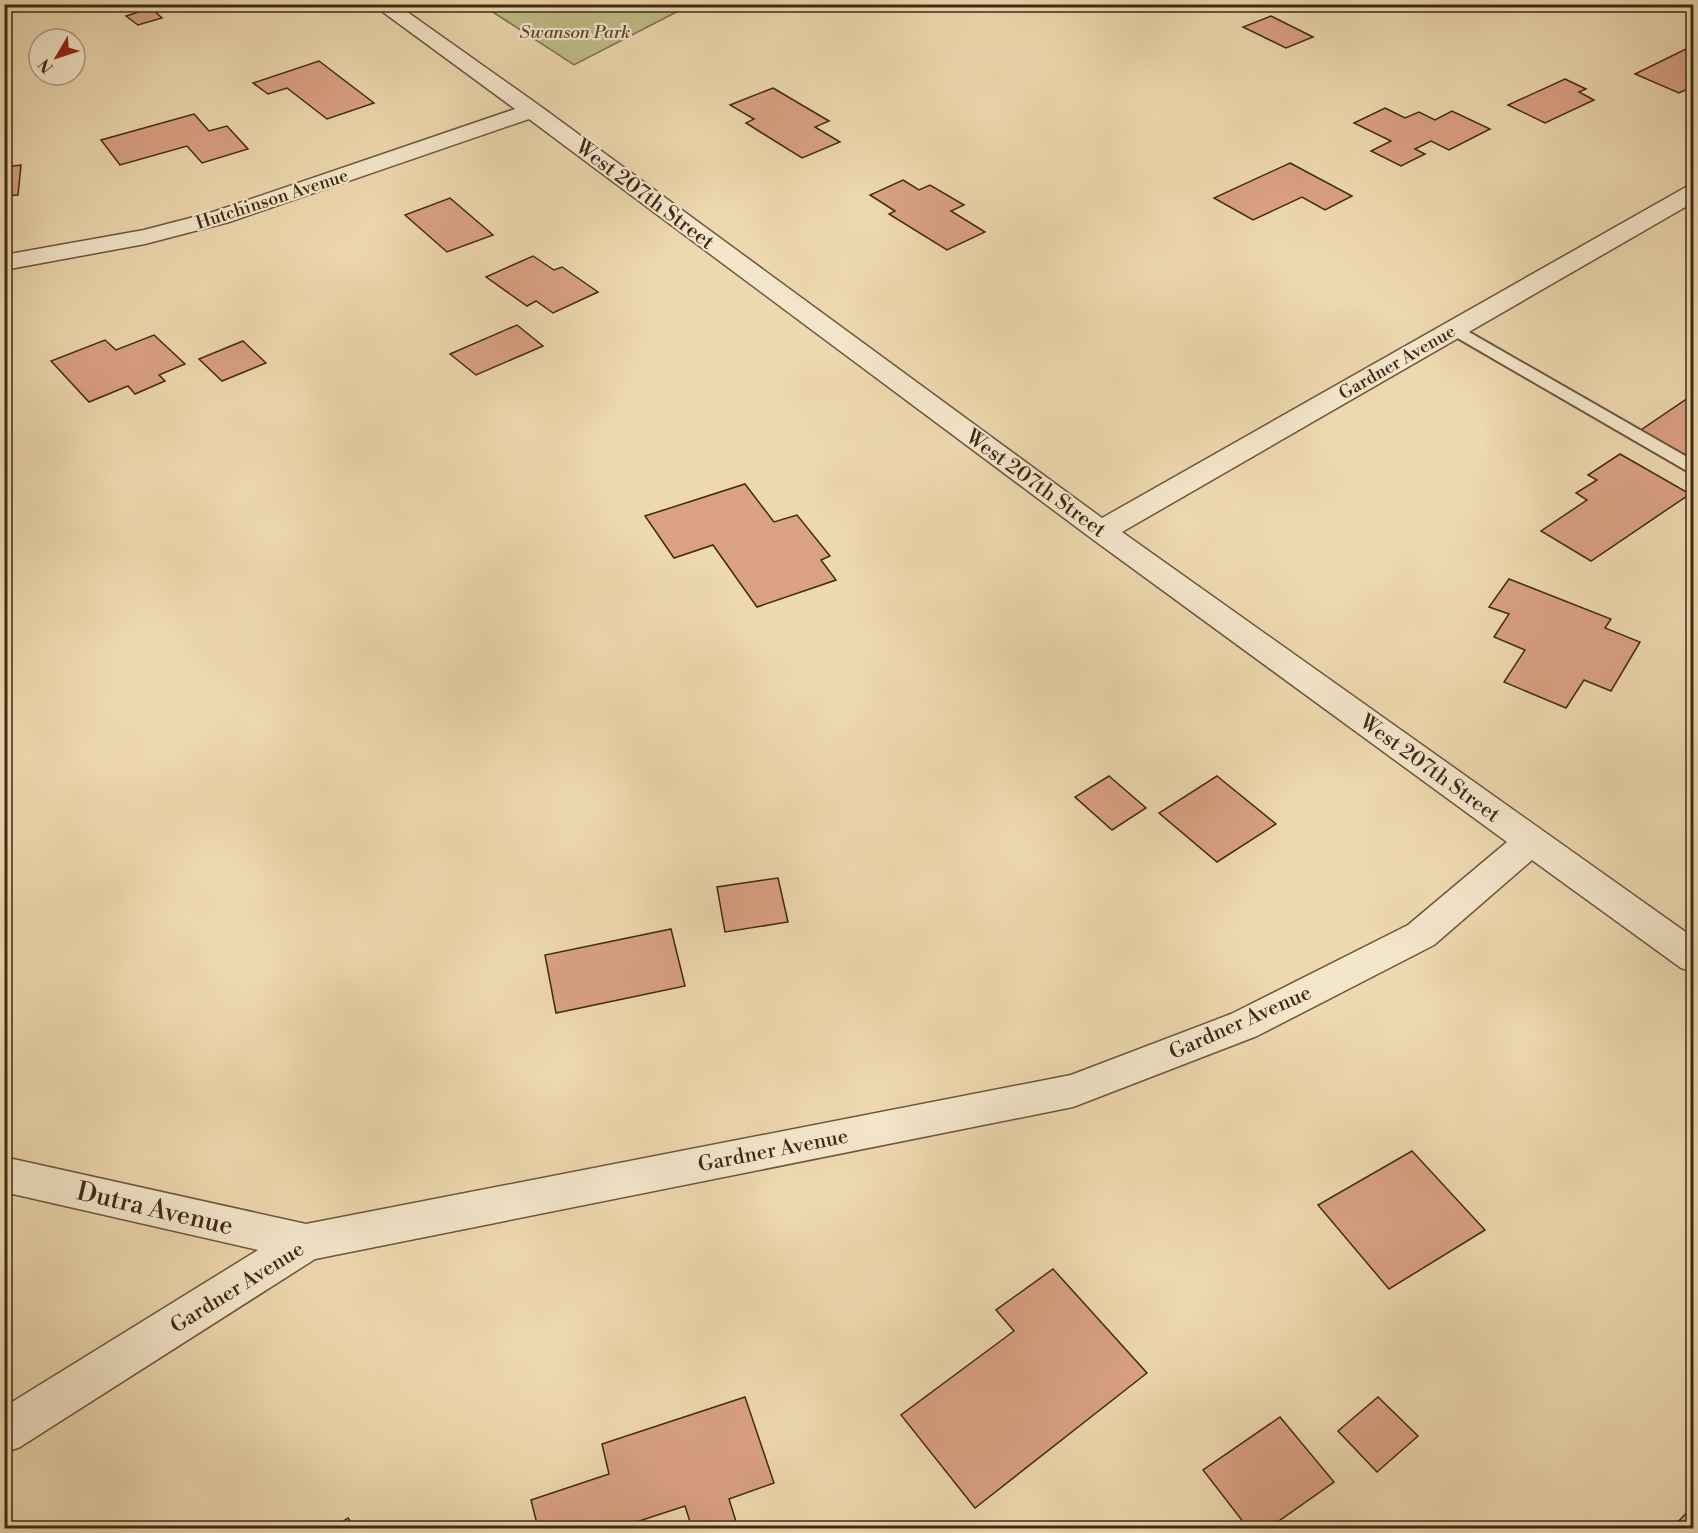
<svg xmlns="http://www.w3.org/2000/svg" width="1698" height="1533" font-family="'Libre Bodoni',serif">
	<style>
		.green { fill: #bfbc86; stroke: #7f734e; stroke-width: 1.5 }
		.building { fill: #daa185; stroke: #3f2a17; stroke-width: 1.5 }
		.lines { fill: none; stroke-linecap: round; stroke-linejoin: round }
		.lane-casing { stroke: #6b563d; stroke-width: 4 }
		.street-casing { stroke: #6b563d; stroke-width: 3 }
		.lane { fill: #f4e6cb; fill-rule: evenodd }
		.street { fill: #f4e6cb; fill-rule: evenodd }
		.labels { text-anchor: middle; stroke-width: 4.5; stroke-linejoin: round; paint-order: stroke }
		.far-park-label { font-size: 18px; font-style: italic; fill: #59472d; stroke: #f4e6cb }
		.far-street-label { font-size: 18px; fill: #3f2a17; stroke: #f4e6cb }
		.street-label { font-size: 21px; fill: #3f2a17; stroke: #f4e6cb }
		.near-street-label { font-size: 26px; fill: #3f2a17; stroke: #f4e6cb }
	</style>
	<rect width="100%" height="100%" fill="#eed8af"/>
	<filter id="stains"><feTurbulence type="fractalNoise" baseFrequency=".00333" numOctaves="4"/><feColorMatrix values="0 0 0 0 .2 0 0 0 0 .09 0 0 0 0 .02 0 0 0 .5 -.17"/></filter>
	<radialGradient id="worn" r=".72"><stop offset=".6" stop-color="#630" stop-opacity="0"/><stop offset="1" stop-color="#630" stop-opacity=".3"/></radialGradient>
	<path class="green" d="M482,5h208l-116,60z"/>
	<g class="building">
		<path d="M151,8l11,10 -24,7 -12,-9z"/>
		<path d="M1271,16l42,21 -27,11 -43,-21z"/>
		<path d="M1690,47l4,1v38l-15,7 -44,-19z"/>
		<path d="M319,61l55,42 -47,16 -40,-31 -19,6 -15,-11z"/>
		<path d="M1565,79l21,10 -7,3 15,8 -49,23 -37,-18z"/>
		<path d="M773,88l56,33 -14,6 25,15 -38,16 -56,-35 8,-4 -24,-14z"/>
		<path d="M1385,108l20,10 14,-6 16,8 17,-9 38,18 -41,21 -18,-9 -16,8 10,5 -24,12 -30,-15 20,-10 -37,-18z"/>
		<path d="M194,114l15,17 18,-5 21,23 -46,14 -15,-17 -67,19 -19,-25z"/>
		<path d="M1290,163l62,33 -27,14 -23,-13 -49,23 -39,-22z"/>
		<path d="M21,165l-3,30 -14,1v-29z"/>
		<path d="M903,180l16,10 11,-5 34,20 -13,6 34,21 -38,18 -58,-36 6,-3 -25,-16z"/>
		<path d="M450,198l43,37 -46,17 -42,-37z"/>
		<path d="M533,256l21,14 8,-3 36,25 -45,21 -17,-12 -9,5 -41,-29z"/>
		<path d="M517,325l26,21 -67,29 -26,-21z"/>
		<path d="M154,335l31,29 -26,11 6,6 -30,13 -7,-8 -39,16 -38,-41 54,-21 11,10z"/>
		<path d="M243,341l23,22 -44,18 -23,-22z"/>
		<path d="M1694,394l-1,68 -55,-30z"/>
		<path d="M1620,454l70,40 -99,67 -50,-30 46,-31 -11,-7 21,-13 -9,-5z"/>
		<path d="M745,484l29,38 23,-7 33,41 -9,4 15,20 -79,27 -44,-62 -39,13 -29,-42z"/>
		<path d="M1509,579l102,40 -6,9 35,14 -29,49 -27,-11 -18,28 -62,-26 21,-32 -31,-13 15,-23 -20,-7z"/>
		<path d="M1109,776l37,32 -34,22 -37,-33z"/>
		<path d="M1217,776l59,48 -59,38 -58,-49z"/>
		<path d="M778,878l10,44 -63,10 -8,-45z"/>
		<path d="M671,929l14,57 -129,27 -11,-58z"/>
		<path d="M1412,1151l73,79 -96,59 -71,-84z"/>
		<path d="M1053,1269l94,104 -172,135 -74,-93 113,-84 -18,-21z"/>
		<path d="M745,1397l29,86 -45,16 9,29h-46l-7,-22 -67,22h-80l-7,-28 78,-26 -7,-30z"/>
		<path d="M1378,1397l40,39 -41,36 -39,-41z"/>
		<path d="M1280,1417l54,65 -65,46h-21l-45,-58z"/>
		<path d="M1694,1505v23h-22z"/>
		<path d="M348,1518l7,10h-22z"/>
	</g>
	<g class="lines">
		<g class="lane-casing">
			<path id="lane" d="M1455,324l239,137v14l-245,-142 -3,-4 3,-4z"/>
		</g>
		<g class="street-casing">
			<path id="street" d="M372,4h24l144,102 562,412 584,-331 8,-2v17l-572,330 572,406v34l-13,-4 -149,-108 -98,85 -177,91 -184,71 -758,152 -295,188 -16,6v-46l254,-157 -254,-58v-35l302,67 765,-149 160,-61 177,-89 99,-83 -416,-304 -562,-419 -300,103 -84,22 -141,26v-15l140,-25 69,-18 302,-103z"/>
		</g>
		<use href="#lane" class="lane"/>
		<use href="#street" class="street"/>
	</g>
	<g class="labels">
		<g class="far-park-label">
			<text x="575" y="38">Swanson Park</text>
		</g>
		<g class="far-street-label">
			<text transform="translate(272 199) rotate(-18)" y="6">Hutchinson Avenue</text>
			<text transform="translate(1397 362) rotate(-30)" y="6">Gardner Avenue</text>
		</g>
		<g class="street-label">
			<text transform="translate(645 194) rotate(37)" y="7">West 207th Street</text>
			<text transform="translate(1036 483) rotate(36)" y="7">West 207th Street</text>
			<text transform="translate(1430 768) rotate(36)" y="7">West 207th Street</text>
			<text transform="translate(1240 1022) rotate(-24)" y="7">Gardner Avenue</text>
			<text transform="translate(773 1150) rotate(-11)" y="7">Gardner Avenue</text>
			<text transform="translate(237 1287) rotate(-32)" y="7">Gardner Avenue</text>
		</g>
		<g class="near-street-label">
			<text transform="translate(155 1208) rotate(13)" y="9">Dutra Avenue</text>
		</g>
	</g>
	<rect width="1698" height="1533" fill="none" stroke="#eed8af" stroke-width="24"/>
	<rect x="6" y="6" width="1686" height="1521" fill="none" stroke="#3f2a17" stroke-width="3"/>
	<rect x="12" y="12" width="1674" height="1509" fill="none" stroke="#3f2a17" stroke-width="1.5"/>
	<g transform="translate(57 57) rotate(231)"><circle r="28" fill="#f4e6cb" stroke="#ac9b83" stroke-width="1.5"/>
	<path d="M0-4.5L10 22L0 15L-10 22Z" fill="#8f2418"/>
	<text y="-9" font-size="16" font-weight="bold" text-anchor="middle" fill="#3f2a17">N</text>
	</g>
	<rect width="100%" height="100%" filter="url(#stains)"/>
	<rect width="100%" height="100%" fill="url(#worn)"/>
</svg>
